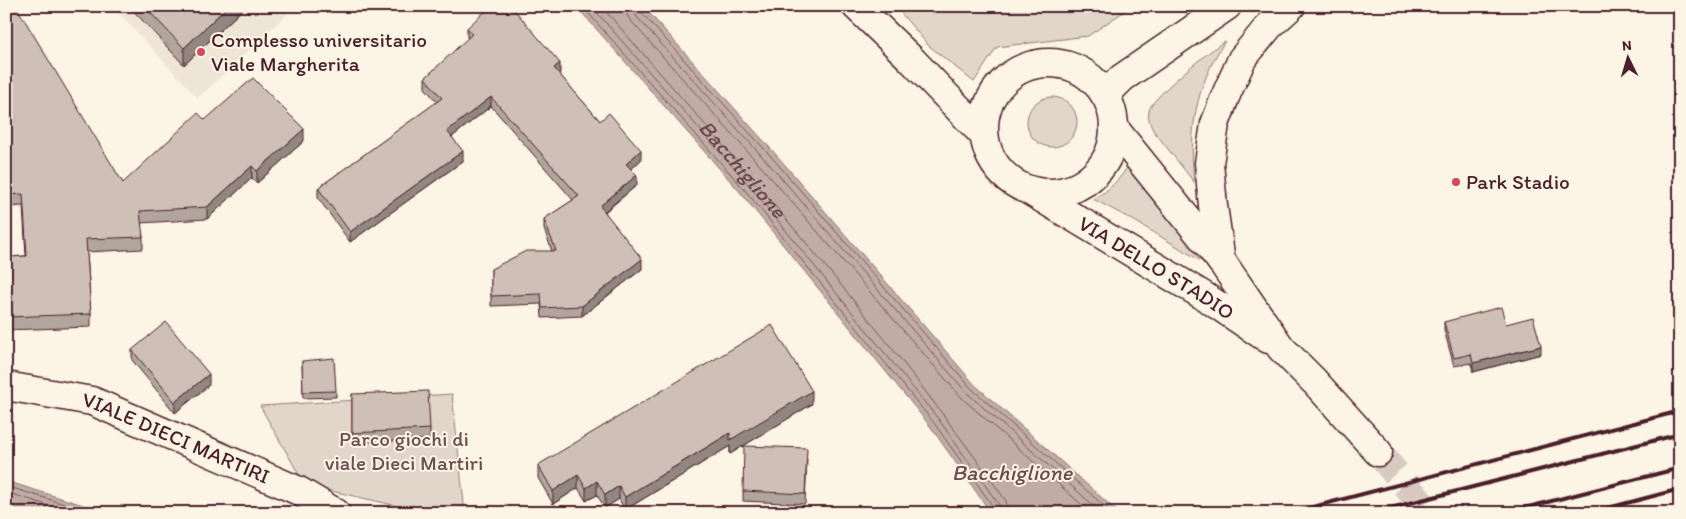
<svg xmlns="http://www.w3.org/2000/svg" width="1686" height="519" font-family="Itim,sans-serif">
	<style>
		.built { fill: #eee5d7 }
		.green { fill: #e2d5ca; stroke: #967a7a }
		.water { fill: #c0aca5; stroke: #917474 }
		.lines { fill: none; stroke-linecap: round; stroke-linejoin: round }
		.shore { stroke: #79575c; stroke-width: 1 }
		.major-tunnel { stroke: #d8cac0; stroke-width: 28; stroke-dasharray: 28 14; stroke-linecap: butt }
		.minor-casing { stroke: #4a1f2b; stroke-width: 31 }
		.major-casing { stroke: #4a1f2b; stroke-width: 31 }
		.minor { stroke: #fcf5e5; stroke-width: 28 }
		.major { stroke: #fcf5e5; stroke-width: 28 }
		.rail { stroke: #4a1f2b; stroke-width: 4 }
		.wall { fill: #b2a59d; stroke: #4a1f2b }
		.shaded-wall { fill: #918680; stroke: #4a1f2b }
		.building { fill: #cfc0b7; stroke: #4a1f2b }
		.poi-dot { fill: #d1495b; stroke: #fcf5e5; stroke-width: 2 }
		.labels { text-anchor: middle; stroke-width: 4; stroke-linejoin: round; paint-order: stroke }
		.poi-label { font-size: 21px; fill: #4a1f2b; stroke: #fcf5e5; text-anchor: start }
		.street-label { font-size: 21px; fill: #4a1f2b; stroke: #fcf5e5 }
		.park-label { font-size: 21px; fill: #704c53; stroke: #fcf5e5 }
		.water-label { font-size: 22px; font-style: italic; fill: #6d4950; stroke: #fcf5e5 }
	</style>
	<rect width="100%" height="100%" fill="#fcf5e5"/>
	<filter id="ink" filterUnits="userSpaceOnUse"><feTurbulence type="fractalNoise" baseFrequency=".02" numOctaves="2"/><feDisplacementMap in="SourceGraphic" scale="10" xChannelSelector="R" yChannelSelector="G"/><feConvolveMatrix kernelMatrix="1 2 1 2 8 2 1 2 1" color-interpolation-filters="sRGB"/></filter>
	<g filter="url(#ink)">
		<path class="built" d="M112,6h184l-98,92z"/>
		<g class="green">
			<path d="M895,6h237l-44,30 -91,11 -23,35 -46,-37z"/>
			<path d="M1225,41c-30,47 -36,87 -31,141l-41,-52c-4,-8 -6,-14 -3,-22 7,-15 60,-58 75,-67z"/>
			<circle cx="1052" cy="122" r="25"/>
			<path d="M1129,164l82,103 -78,-47 -40,-21c16,-8 27,-20 36,-35z"/>
			<path d="M452,394l13,119h-36l-124,-28 -45,-79z"/>
		</g>
		<g class="water">
			<path d="M576,6h67l136,152 196,227 144,128h-128l-61,-87 -190,-234z"/>
			<path d="M6,481l103,32h-103z"/>
		</g>
		<g class="lines">
			<g class="shore">
				<path d="M582,6l162,183 190,234 60,85 1,5"/>
				<path d="M591,6l158,179 190,235 60,85 2,8"/>
				<path id="s1" d="M601,6c141,160 282,320 405,495l3,12"/>
				<path d="M626,6l1,9 4,6 133,149 198,228 129,115"/>
				<path d="M633,6l3,10 134,149 197,228 135,120"/>
				<path d="M640,6l1,6 134,149 197,228 140,124"/>
				<path d="M6,486l87,27"/>
				<path d="M6,492l66,21"/>
			</g>
			<path class="major-tunnel" d="M1378,452l51,61"/>
			<g class="minor-casing">
				<g id="minor">
					<path d="M856,6l54,52 73,76"/>
					<path id="s2" d="M6,386l86,15 207,90 37,22"/>
				</g>
			</g>
			<g class="major-casing">
				<g id="major">
					<circle cx="1049" cy="128" r="65"/>
					<path d="M1105,95l17,-17 105,-72"/>
					<path d="M1114,128l108,134 59,86 34,34 63,70"/>
					<path id="s3" d="M1030,191l174,105 64,43"/>
					<path d="M1221,261l-8,-55 -4,-43 6,-39 10,-27 17,-38 28,-34 21,-19"/>
				</g>
			</g>
			<use href="#minor" class="minor"/>
			<use href="#major" class="major"/>
			<g class="rail">
				<path d="M1290,513l390,-102"/>
				<path d="M1371,513l309,-79"/>
				<path d="M1505,513l175,-45"/>
				<path d="M1589,513l91,-24"/>
			</g>
		</g>
		<g class="wall">
			<path d="M6,6l117,177 82,-63 99,21 -47,42 -5,-5 -45,41 -66,4 2,14v12l-56,3 4,62v13l-85,3v-73l20,-1 -3,-50 -17,1z"/>
			<path d="M129,6h117l-62,59z"/>
			<path d="M467,28l93,45 -1,1 41,47 41,39 -10,9 6,16 -32,27 37,57 -60,47 -40,2 -1,-14 -50,2v-37l61,-18 -8,-22v-10l29,-19 -82,-94 -39,31 11,24 -113,81 -32,-44v-10l119,-86 -12,-14v-10l43,-39 -1,-2z"/>
			<path d="M1444,322l62,2 35,30 -68,18 -2,-9 -17,3 -10,-36z"/>
			<path d="M132,350l77,35 -34,28 -43,-53z"/>
			<path d="M302,361l34,30v6l-33,1z"/>
			<path d="M352,394l78,35v10l-78,4z"/>
			<path d="M812,404l-82,50v-8l-105,64 -6,-11 -14,9 -8,-13 -11,6 -8,-13 -25,16 -15,-26v-13z"/>
			<path d="M807,459l-2,45 -62,-3v-10z"/>
		</g>
		<g class="shaded-wall">
			<path d="M228,6h18l-62,59v-17z"/>
			<path d="M560,63v10l-6,5v-10z"/>
			<path d="M491,97v9l-44,35v-10z"/>
			<path d="M304,129v12l-47,42v-12z"/>
			<path d="M641,150v10l-15,14v-10z"/>
			<path d="M463,151v10l-113,81v-10z"/>
			<path d="M252,166v12l-45,41v-12z"/>
			<path d="M637,175v10l-37,30v-9z"/>
			<path d="M642,259v10l-60,47v-10z"/>
			<path d="M1541,346v8l-68,18v-9z"/>
			<path d="M209,374v11l-34,28v-11z"/>
			<path d="M812,391v13l-82,50v-8l-105,64v-13l105,-64z"/>
			<path d="M578,475v13l-25,16v-13z"/>
			<path d="M597,481v14l-11,6v-13z"/>
			<path d="M619,486v13l-14,9v-13z"/>
		</g>
		<g class="building">
			<path d="M6,6h10l107,177 75,-70 7,7 48,-42 51,51 -47,42 -5,-5 -45,41 -67,4 3,26 -57,2 5,75 -85,3v-60l21,-1 -4,-62 -17,1z"/>
			<path d="M144,6h84l-44,42z"/>
			<path d="M491,6h20l49,57 -6,5 46,53 9,-8 32,37 -15,14 11,11 -37,31 42,53 -60,47 -40,2 -1,-14 -50,2v-27l35,-18h30l-12,-32 35,-23 -88,-99 -44,34 16,20 -113,81 -32,-44 124,-90 -17,-20 47,-44 -5,-6z"/>
			<path d="M1501,307l5,17 27,-7 8,29 -68,17 -2,-9 -17,4 -10,-36z"/>
			<path d="M166,322l43,52 -34,28 -43,-52z"/>
			<path d="M772,325l40,66 -82,49v-7l-105,64 -6,-11 -14,9 -8,-14 -11,7 -8,-13 -25,16 -15,-26z"/>
			<path d="M334,358l2,33 -33,1 -1,-31z"/>
			<path d="M428,391l2,38 -78,4v-39z"/>
			<path d="M744,446l63,2 -2,46 -62,-3z"/>
		</g>
	</g>
	<g class="poi-dot">
		<circle cx="201" cy="52" r="5"/>
		<circle cx="1456" cy="182" r="5"/>
	</g>
	<g class="labels">
		<g class="poi-label">
			<text x="211" y="47">Complesso universitario<tspan x="211" dy="24">Viale Margherita</tspan></text>
			<text x="1466" y="189">Park Stadio</text>
		</g>
		<g class="street-label">
			<text dy="7" stroke="none"><textPath href="#s3" startOffset="148">VIA DELLO STADIO</textPath></text>
			<text dy="7" stroke="none"><textPath href="#s2" startOffset="179">VIALE DIECI MARTIRI</textPath></text>
		</g>
		<g class="park-label">
			<text x="404" y="446">Parco giochi di<tspan x="404" dy="24">viale Dieci Martiri</tspan></text>
		</g>
		<g class="water-label">
			<text dy="8" stroke="none"><textPath href="#s1" startOffset="216">Bacchiglione</textPath></text>
			<text x="1012" y="480">Bacchiglione</text>
		</g>
	</g>
	<rect width="1686" height="519" fill="none" stroke="#fcf5e5" stroke-width="25"/>
	<rect x="12" y="12" width="1661" height="494" fill="none" stroke="#4a1f2b" stroke-width="2" filter="url(#ink)"/>
	<g transform="translate(1628 58) rotate(355)" stroke="#fcf5e5" stroke-width="4" paint-order="stroke">
	<path d="M0-4L9 19L0 12L-9 19Z" fill="#4a1f2b"/>
	<text y="-8" font-size="14" font-weight="bold" text-anchor="middle" fill="#4a1f2b">N</text>
	</g>
</svg>
